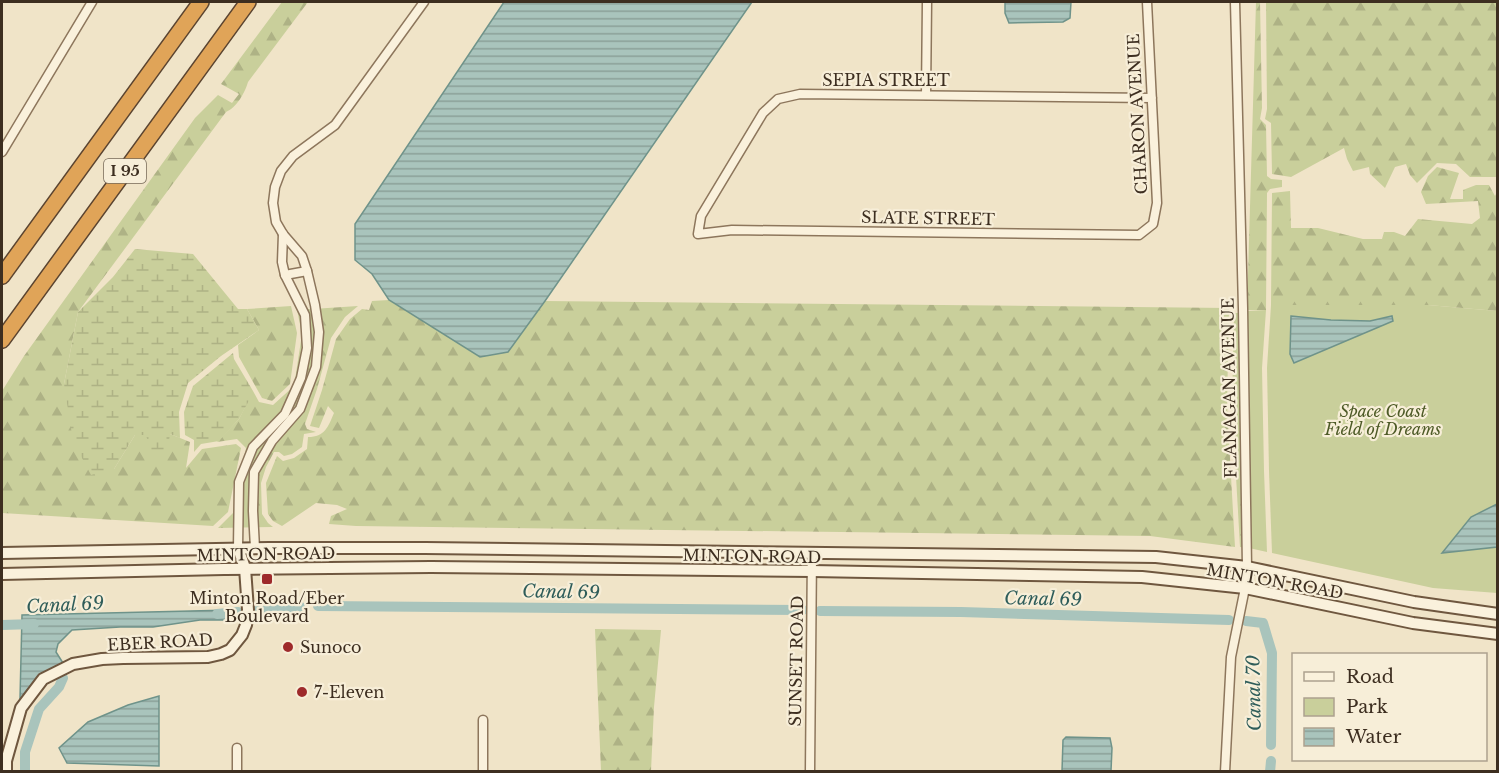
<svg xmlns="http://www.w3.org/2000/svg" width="1499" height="773" font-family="'Libre Baskerville',serif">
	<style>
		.green { fill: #c9cf9b }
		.forest { fill: url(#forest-firs) }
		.wetland { fill: url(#wetland-marsh) }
		.water { fill: url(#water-rules); stroke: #6f938a; stroke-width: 1.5 }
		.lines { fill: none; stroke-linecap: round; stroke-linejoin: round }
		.canal { stroke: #a9c4bc; stroke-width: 10 }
		.street-casing { stroke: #8d765c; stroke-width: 11 }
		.secondary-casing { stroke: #6f573f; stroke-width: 14 }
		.highway-casing { stroke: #5b4430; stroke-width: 18 }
		.street { stroke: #faf1dc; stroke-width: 8 }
		.secondary { stroke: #faf1dc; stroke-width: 10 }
		.highway { stroke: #e0a458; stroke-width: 15 }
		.poi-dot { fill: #9e2a2b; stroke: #f7eed8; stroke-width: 2 }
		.labels { text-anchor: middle; stroke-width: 4.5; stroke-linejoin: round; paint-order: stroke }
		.shield { fill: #f7eed8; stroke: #756857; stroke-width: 1.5 }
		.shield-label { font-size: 15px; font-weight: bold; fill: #3d2e20 }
		.street-label { font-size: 16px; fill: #3d2e20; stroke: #f7eed8 }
		.park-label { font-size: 16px; font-style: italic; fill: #4d5a26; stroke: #f7eed8 }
		.poi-label { font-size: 16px; fill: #3d2e20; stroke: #f7eed8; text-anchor: start }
		.water-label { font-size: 18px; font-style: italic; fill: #2f5d5a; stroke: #f7eed8 }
	</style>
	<defs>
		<pattern id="forest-firs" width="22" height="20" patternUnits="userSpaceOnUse" patternTransform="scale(1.5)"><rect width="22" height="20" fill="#c9cf9b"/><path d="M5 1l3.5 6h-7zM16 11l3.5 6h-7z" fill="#aeb285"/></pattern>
		<pattern id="wetland-marsh" width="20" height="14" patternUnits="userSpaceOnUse" patternTransform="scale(1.5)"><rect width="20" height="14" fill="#c9cf9b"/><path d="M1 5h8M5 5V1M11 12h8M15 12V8" fill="none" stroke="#aeb285"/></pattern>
		<pattern id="water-rules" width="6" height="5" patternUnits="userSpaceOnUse" patternTransform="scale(1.5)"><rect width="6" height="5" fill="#a9c4bc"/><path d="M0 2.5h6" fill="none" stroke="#8ba098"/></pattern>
	</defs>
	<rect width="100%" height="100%" fill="#f0e4c8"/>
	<g class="green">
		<path d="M1271,305h157l69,6v282l-64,-5 -161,-35 -3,-82 -2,-103z"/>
		<path d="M1266,310l-4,58 2,103 3,81 -18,-4 -2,-237z"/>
	</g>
	<g class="forest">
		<path d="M282,2h26l-60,80c-3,11 -12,26 -22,30l-148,200 -14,72 50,85 21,-34 35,-1 20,8 -4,26 16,-19 34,-5 5,4 -13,64 -15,14 -211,-13v-122l22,-35 171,-238 23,-23 14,8 7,-9 -18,-10z"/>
		<path d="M1256,2h4l2,106 -2,11 6,6 1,51 4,3 11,1v7l-12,2 -3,4 -1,117h-19z"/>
		<path d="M1266,2h231v175h-27l-14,-13 -19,-1 -20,20 -7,-8 -4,-11 -11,3 -10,21 -15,-14 -1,-7 -16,4 -6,-12 -3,-11 -53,29 -19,-3 -1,-51 -6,-4 2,-10z"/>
		<path d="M1437,167l22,6 -9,26h13v-9l13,-5h13l6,11 2,-4v119l-69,-6h-157l1,-112 18,-2 1,37h27l45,11h19l2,-7h10l11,4 13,-17 54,5 8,-6 -2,-17 -52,3 -5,-12 7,-16z"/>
		<path d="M389,300l22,13 97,39 37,-51 684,7 -2,97 8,142 -85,-11 -794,-10 -27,-2 2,-8 16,-7 -10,-4 -21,-2 -34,23 -9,-5 -5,-7 -2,-31 11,-27 6,5 11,-3 13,-9 1,-12c17,0 20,-10 26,-24l-6,-7 -9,22 -9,-2 12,-36 14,-51 14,-20 12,-10 7,1 3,-9z"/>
		<path d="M291,306l6,27 -7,51 -18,17 -10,-3 -23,-41 -1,-12 21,-15 -12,-21z"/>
		<path d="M358,306l-13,11 -14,21 -14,51 -12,35 2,5 9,3 -12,2 -2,13 -10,7 -8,2 -5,-4h-5l-8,15 -5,16 1,31 6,9 5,4 -55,1 15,-15 13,-65 -9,-9 -20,3 22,-23 14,-28 6,11 14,3 21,-19 8,-52 -5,-24z"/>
		<path d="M1234,313h10l5,235 -9,-1 -8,-142z"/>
		<path d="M595,629l66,1 -7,77 -3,64h-50z"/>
	</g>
	<g class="wetland">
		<path d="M135,249l58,5 45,55h9l12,21 -38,26 -33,27 -9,29 1,26 -10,-4 -2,13 -15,14 -7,-26h-11l-21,34 -23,6 -18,-34 -9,-57 14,-72 35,-35z"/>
		<path d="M233,353l1,6 19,32v2l-14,26 -20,22 -18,3 -7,8v-12l-9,-5 -1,-23 9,-26z"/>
	</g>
	<g class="water">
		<path d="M504,2h248l-207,299 -37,51 -28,5 -91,-57 -17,-26 -17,-14v-36z"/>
		<path d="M1005,2h66l-1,16 -7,4 -54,1 -4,-10z"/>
		<path d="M1291,316l40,4 39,1 22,-5 1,5 -99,42 -4,-9z"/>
		<path d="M1497,504v43l-55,6 29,-36z"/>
		<path d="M232,610v7l-8,3h-24l-47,7h-33l-48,3 -14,14 -2,8 7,11 -25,13 -18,23 2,-84z"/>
		<path d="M159,696v70l-92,-3 -8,-15 29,-26 40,-17z"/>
		<path d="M1066,737l44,1 2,10 -1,23h-49l1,-31z"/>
	</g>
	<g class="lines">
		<g class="canal">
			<path d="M318,606l485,4"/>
			<path d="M257,611l44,-4"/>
			<path d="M820,611l141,1 268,8"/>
			<path d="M217,614l21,-2"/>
			<path d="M1246,621l17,2 9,30 -1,92"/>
			<path d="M2,625l32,-1"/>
			<path d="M25,772v-20l14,-43 20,-22 4,-9"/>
			<path d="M1270,772l1,-11"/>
		</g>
		<g class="street-casing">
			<g id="street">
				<path d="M1147,2l10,201 -4,21 -14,11 -407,-5 -34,4 3,-18 62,-103 15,-14 22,-5 352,4"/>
				<path d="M926,95l1,-93"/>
				<path d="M2,152l90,-150"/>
				<path d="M285,275l22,-4"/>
				<path d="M238,548l1,-66 14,-35 32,-33 16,-36 6,-30 -2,-33 -20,-40 -3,-13 1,-28"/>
				<path d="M255,548l-2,-37 1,-39 18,-31 28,-32 16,-42 3,-35 -4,-27 -8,-34 -5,-15 -19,-22 -7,-12 -3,-19 2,-16 6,-16 12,-15 42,-31 89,-123"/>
				<path d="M237,772v-24"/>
				<path d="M483,772v-52"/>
				<path d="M810,772l2,-220"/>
				<path d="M1225,772l6,-115 14,-69 2,-21 -4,-259 -8,-306"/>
			</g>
		</g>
		<g class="secondary-casing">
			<g id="secondary">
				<path d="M2,553l267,-5h156l731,9 91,10 167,35 84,12"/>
				<path d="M2,574l222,-5 207,-2 381,4 330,6 103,11 168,35 85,11"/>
				<path d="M6,772v-11l15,-53 22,-29 30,-15 29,-5 21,-1 85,-1 13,-3 9,-4 12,-15 4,-10 2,-15 -3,-42 -7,-20"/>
			</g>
		</g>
		<g class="highway-casing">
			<g id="highway">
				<path d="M2,276l199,-274"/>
				<path d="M2,340l246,-338"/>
			</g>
		</g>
		<use href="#street" class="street"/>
		<use href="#secondary" class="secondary"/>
		<use href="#highway" class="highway"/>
	</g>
	<g class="poi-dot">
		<rect x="261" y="573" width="12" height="12" rx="3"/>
		<circle cx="288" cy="647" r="6"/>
		<circle cx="302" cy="692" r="6"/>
	</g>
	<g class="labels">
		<rect class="shield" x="104" y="159" width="42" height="24" rx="4.5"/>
		<g class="shield-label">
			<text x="125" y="176">I 95</text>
		</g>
		<g class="street-label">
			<text x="886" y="86">SEPIA STREET</text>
			<text transform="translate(1137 114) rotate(-93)" y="6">CHARON AVENUE</text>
			<text transform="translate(928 218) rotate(1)" y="6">SLATE STREET</text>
			<text transform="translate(1229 388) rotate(-91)" y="6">FLANAGAN AVENUE</text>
			<text transform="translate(266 554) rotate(-1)" y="6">MINTON ROAD</text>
			<text transform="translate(752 556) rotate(1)" y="6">MINTON ROAD</text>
			<text transform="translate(1275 581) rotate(10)" y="6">MINTON ROAD</text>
			<text transform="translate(160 642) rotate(-3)" y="6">EBER ROAD</text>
			<text transform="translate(796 661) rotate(-89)" y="6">SUNSET ROAD</text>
		</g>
		<g class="park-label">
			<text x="1383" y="417">Space Coast<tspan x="1383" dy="18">Field of Dreams</tspan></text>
		</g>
		<g class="poi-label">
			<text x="267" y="604" text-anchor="middle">Minton Road/Eber<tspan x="267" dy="18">Boulevard</tspan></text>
			<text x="300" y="653">Sunoco</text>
			<text x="314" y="698">7-Eleven</text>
		</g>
		<g class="water-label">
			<text transform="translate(561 592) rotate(1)" y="6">Canal 69</text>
			<text transform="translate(1043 599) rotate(1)" y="6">Canal 69</text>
			<text transform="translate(65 605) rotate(-3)" y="6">Canal 69</text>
			<text transform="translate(1254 693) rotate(-91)" y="6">Canal 70</text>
		</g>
	</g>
	<rect width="1499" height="773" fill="none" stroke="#3d2e20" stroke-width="6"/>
	<rect x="1292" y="653" width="195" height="108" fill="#f7eed8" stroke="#ada18e" stroke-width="1.5"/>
	<rect x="1304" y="672" width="30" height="9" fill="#faf1dc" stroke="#ada18e" stroke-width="1.5"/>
	<text x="1346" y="683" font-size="18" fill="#3d2e20">Road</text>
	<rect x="1304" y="698" width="30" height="18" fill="#c9cf9b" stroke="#ada18e" stroke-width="1.5"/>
	<text x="1346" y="713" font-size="18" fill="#3d2e20">Park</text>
	<rect x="1304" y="728" width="30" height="18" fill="url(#water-rules)" stroke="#ada18e" stroke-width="1.5"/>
	<text x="1346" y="743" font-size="18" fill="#3d2e20">Water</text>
</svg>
